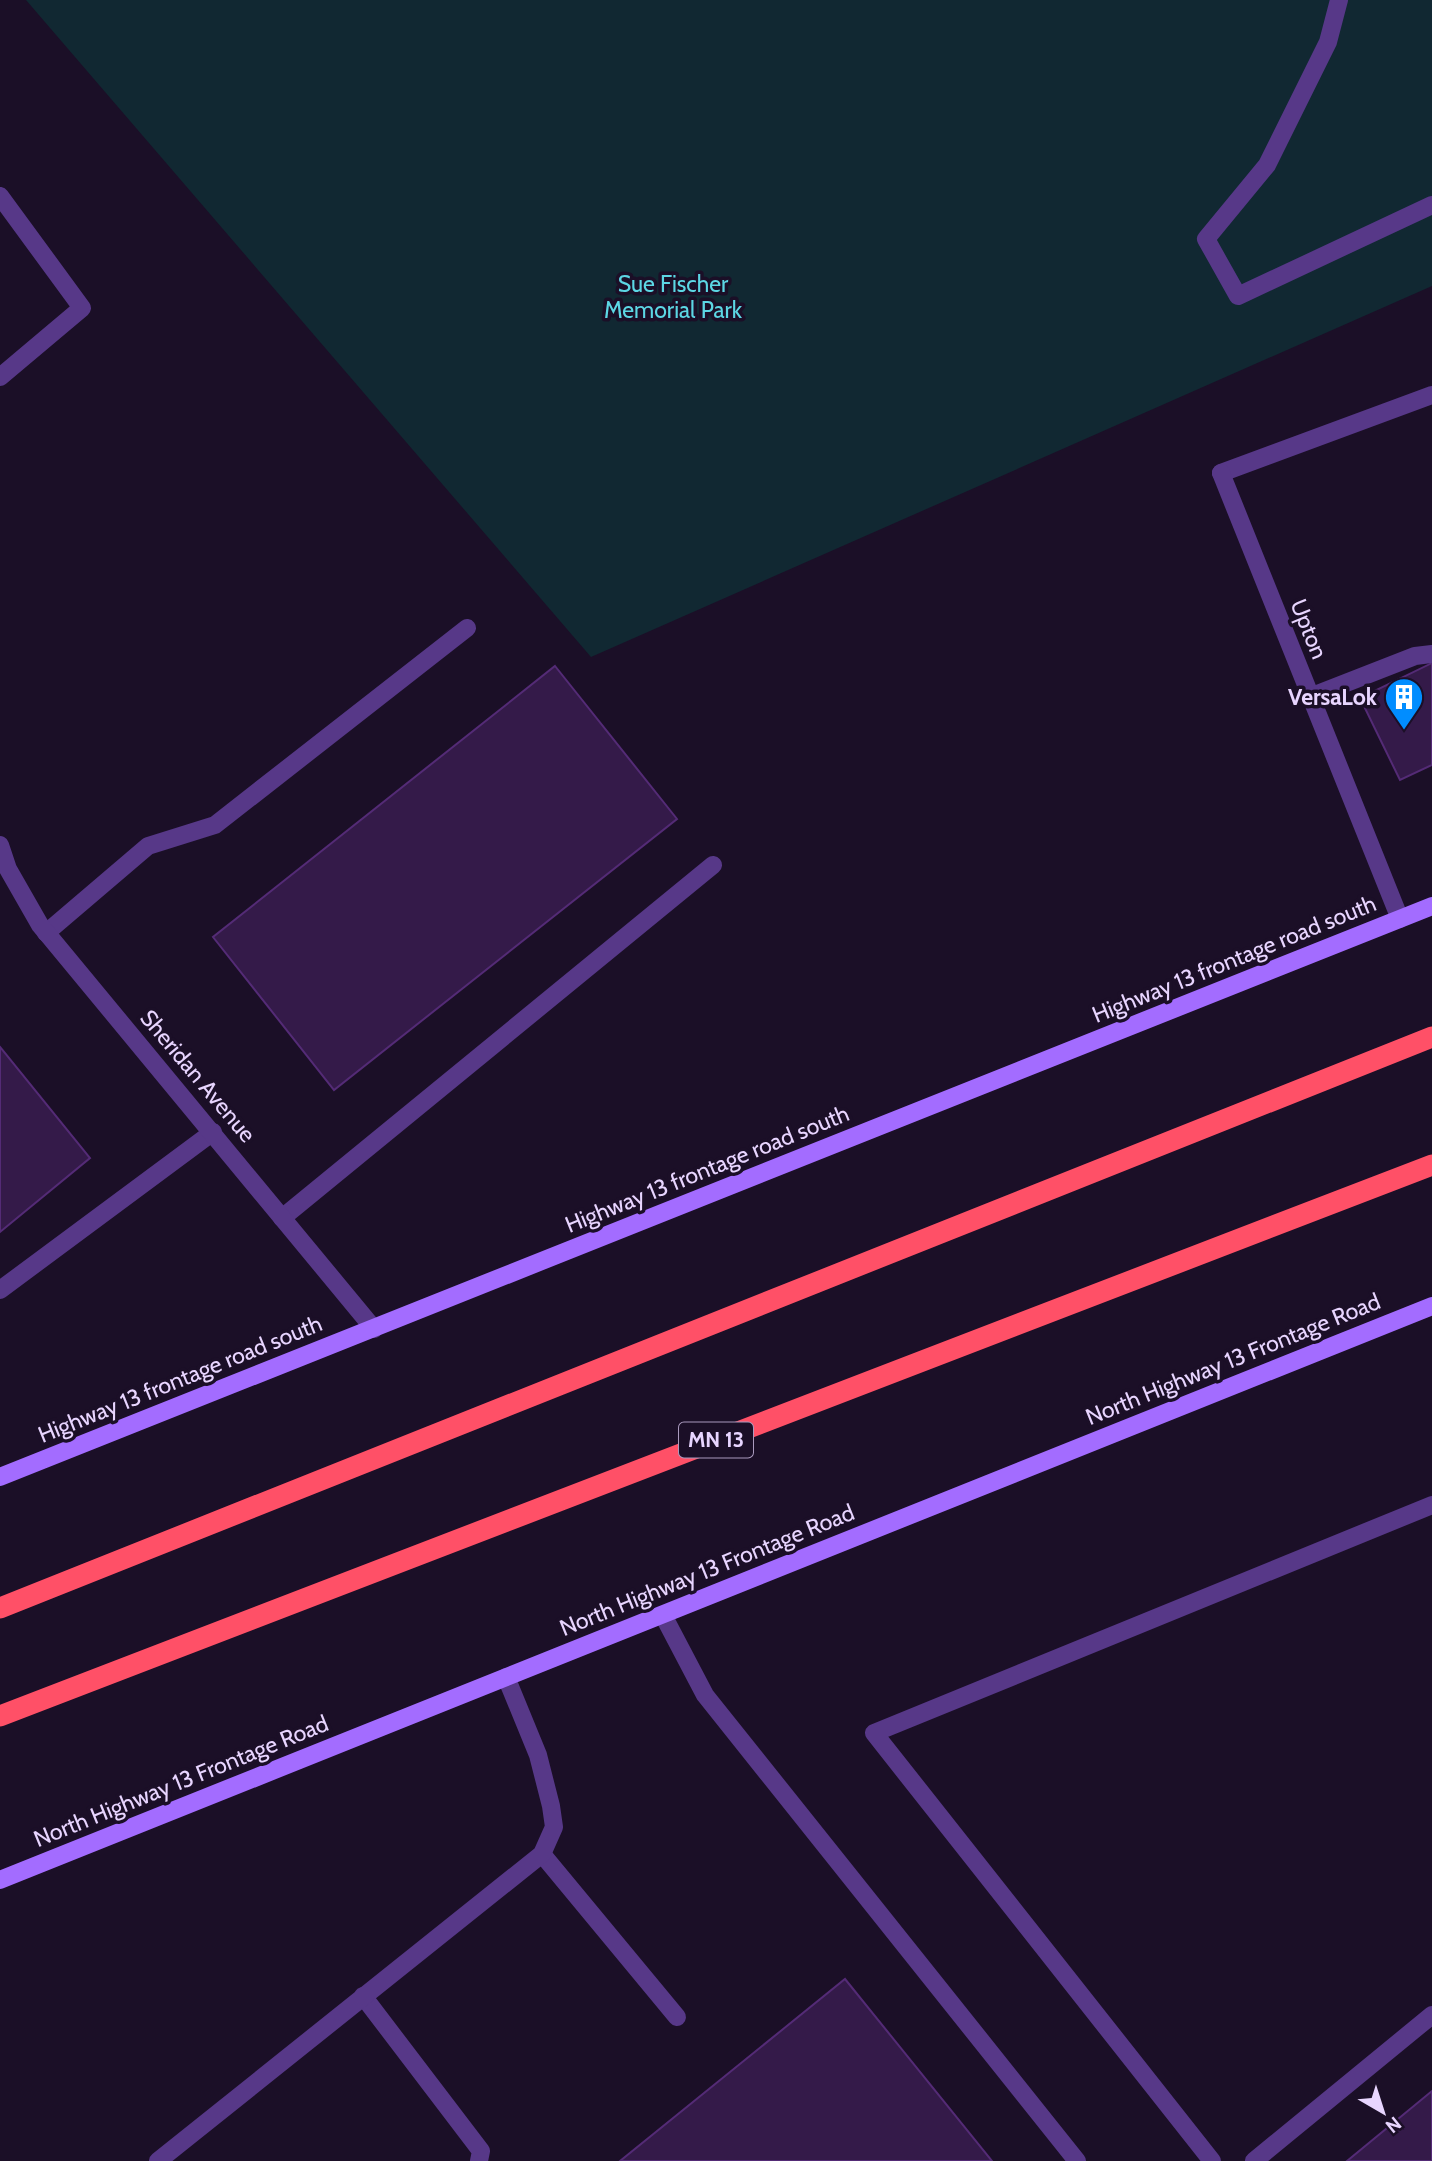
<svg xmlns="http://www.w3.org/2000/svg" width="1432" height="2161" font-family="Cabin,sans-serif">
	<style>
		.green { fill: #112832 }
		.building { fill: #341a49; stroke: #542b76; stroke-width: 2 }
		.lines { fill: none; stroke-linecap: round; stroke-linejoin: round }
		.lane { stroke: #573888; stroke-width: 18 }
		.street { stroke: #573888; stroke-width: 18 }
		.secondary { stroke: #a36cff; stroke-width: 18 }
		.highway { stroke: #ff5067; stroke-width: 21 }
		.labels { text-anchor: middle; stroke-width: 7; stroke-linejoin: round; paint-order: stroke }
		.shield { fill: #1b0f27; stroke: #aa9abe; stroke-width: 2 }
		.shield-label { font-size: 21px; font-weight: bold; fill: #e8d5ff }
		.park-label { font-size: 23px; fill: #5cd7e4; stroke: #1b0f27 }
		.street-label { font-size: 23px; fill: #e8d5ff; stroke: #1b0f27 }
		.poi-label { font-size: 23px; font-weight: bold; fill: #e8d5ff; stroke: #1b0f27; text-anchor: end }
	</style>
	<rect width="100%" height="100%" fill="#1b0f27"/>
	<path class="green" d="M26,0h1406v286l-841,371z"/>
	<g class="building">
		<path d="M1432,663v102l-32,15 -40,-82z"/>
		<path d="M555,666l122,153 -343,271 -121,-153z"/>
		<path d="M0,1047l90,111 -90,74z"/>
		<path d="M845,1979l147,182h-372z"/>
		<path d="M1432,2091v70h-85z"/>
	</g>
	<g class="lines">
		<g class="lane">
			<path d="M1339,0l-11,42 -61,123 -61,74 32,57 194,-91"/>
			<path d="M0,196l82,112 -82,69"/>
			<path d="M1221,473l211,-78"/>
			<path d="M1310,697l105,-41 17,-2"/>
			<path d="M46,933l102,-87 67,-21 252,-197"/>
			<path d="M282,1218l431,-353"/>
			<path d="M0,1290l213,-158"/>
			<path d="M663,1615l42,80 372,466"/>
			<path d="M542,1854l135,163"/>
			<path d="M363,1996l118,155 -2,10"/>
			<path d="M158,2161l384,-307 12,-27 -3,-21 -13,-51 -32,-78"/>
			<path d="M1212,2161l-338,-428 558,-228"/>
			<path d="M1254,2161l178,-146"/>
		</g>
		<g class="street">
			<path d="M1221,473l179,446"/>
			<path d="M0,845l8,24 32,56 334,404"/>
		</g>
		<g class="secondary">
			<path d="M0,1477l1432,-571"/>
			<path d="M0,1880l1432,-574"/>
		</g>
		<g class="highway">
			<path d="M0,1608l1432,-571"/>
			<path d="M0,1716l1432,-551"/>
		</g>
	</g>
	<defs>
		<g id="building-pin" transform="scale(2.0125)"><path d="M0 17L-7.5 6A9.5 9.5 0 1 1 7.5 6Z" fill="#018dff" stroke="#1b0f27"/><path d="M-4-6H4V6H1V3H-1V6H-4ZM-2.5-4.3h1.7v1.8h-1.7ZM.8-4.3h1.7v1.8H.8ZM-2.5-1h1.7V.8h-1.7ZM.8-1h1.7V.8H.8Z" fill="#fff"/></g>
	</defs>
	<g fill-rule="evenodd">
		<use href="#building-pin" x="1404" y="697"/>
	</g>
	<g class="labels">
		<rect class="shield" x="679" y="1422.5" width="74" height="35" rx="5"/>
		<g class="shield-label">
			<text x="716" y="1447">MN 13</text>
		</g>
		<g class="park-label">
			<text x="673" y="292">Sue Fischer<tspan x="673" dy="26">Memorial Park</tspan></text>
		</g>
		<g class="street-label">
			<text transform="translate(1309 629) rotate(68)" y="8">Upton</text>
			<text transform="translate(1234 959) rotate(-22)" y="8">Highway 13 frontage road south</text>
			<text transform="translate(198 1076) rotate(50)" y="8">Sheridan Avenue</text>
			<text transform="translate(707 1169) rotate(-22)" y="8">Highway 13 frontage road south</text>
			<text transform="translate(1233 1359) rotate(-22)" y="8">North Highway 13 Frontage Road</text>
			<text transform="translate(180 1379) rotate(-22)" y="8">Highway 13 frontage road south</text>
			<text transform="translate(707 1570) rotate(-22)" y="8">North Highway 13 Frontage Road</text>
			<text transform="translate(181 1781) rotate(-22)" y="8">North Highway 13 Frontage Road</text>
		</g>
		<g class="poi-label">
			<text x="1377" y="705">VersaLok</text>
		</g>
	</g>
	<g transform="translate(1383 2112) rotate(141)" stroke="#1b0f27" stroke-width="5" paint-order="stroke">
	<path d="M0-5L12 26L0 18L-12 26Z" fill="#e8d5ff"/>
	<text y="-10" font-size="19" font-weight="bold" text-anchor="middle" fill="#e8d5ff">N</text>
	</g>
</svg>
